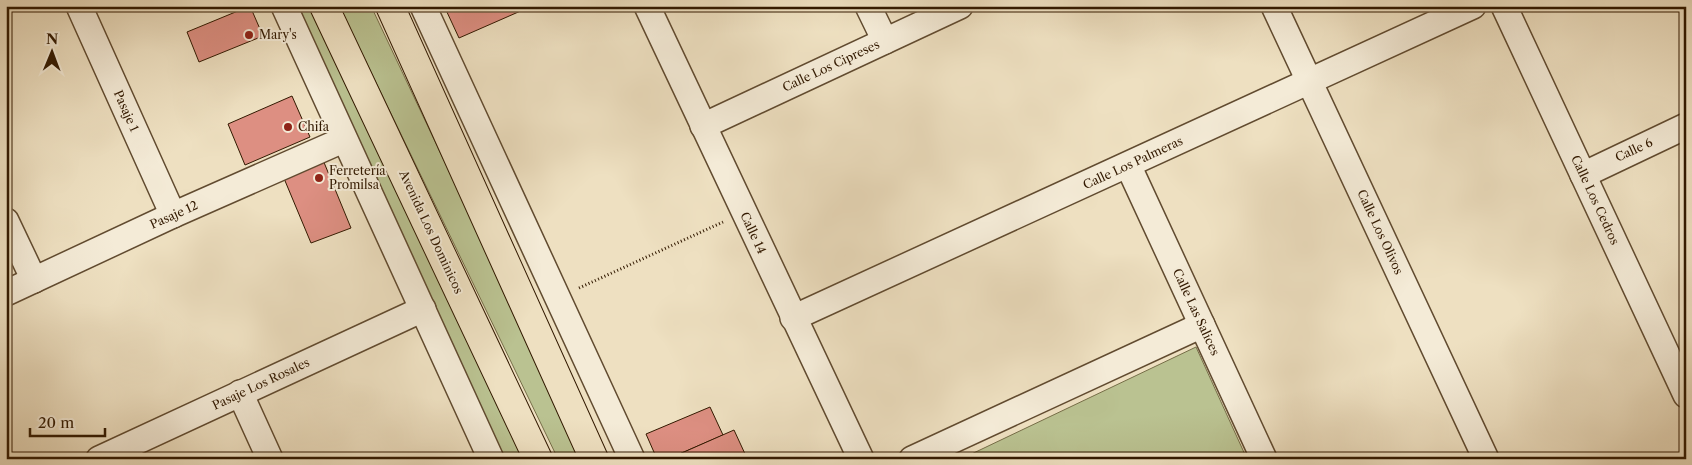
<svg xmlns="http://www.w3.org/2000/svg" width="1692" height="465" font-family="'Libre Caslon Text',serif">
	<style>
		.green { fill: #bac291; stroke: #766e48 }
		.building { fill: #dd8f82; stroke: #321900 }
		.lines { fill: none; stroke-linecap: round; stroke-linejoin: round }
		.minor-casing { stroke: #614b30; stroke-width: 28 }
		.major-casing { stroke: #321900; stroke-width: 30 }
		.path { stroke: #321900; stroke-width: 3; stroke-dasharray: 1 2.5; stroke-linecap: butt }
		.minor { stroke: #f4ebd7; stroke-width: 25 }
		.major { stroke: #eee0c1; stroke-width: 28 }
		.poi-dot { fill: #8f2418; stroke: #f4ebd7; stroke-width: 2 }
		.labels { text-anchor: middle; stroke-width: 4; stroke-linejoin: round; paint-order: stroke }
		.poi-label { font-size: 12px; fill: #321900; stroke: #f4ebd7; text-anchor: start }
		.street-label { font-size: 12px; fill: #321900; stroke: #f4ebd7 }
	</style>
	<rect width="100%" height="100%" fill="#eee0c1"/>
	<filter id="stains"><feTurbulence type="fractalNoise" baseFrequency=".004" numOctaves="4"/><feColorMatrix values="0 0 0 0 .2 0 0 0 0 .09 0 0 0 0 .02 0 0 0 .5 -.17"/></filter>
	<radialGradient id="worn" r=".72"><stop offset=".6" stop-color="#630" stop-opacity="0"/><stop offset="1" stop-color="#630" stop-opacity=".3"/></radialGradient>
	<g class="green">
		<path d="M296,6h15l11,17 201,436h-20z"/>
		<path d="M339,6h32l214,453h-27z"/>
		<path d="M1196,347l51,112h-286z"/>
	</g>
	<g class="building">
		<path d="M250,6l13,30 -64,26 -12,-30z"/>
		<path d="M455,6h77l-73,32 -13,-28z"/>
		<path d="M292,96l18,41 -65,28 -17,-41z"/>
		<path d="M323,160l28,68 -40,15 -28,-67z"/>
		<path d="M710,407l13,28 -55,24h-11l-11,-25z"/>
		<path d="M734,430l12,26 -6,3h-72z"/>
	</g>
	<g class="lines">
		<g class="minor-casing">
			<g id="minor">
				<path d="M79,6l94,209"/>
				<path d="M284,6l207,453"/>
				<path d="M423,6l209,453"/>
				<path d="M647,6l214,453"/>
				<path d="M868,6l17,35"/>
				<path d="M1274,6l212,453"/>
				<path d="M1504,6l182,389"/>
				<path d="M703,126l257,-120"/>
				<path d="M1128,165l136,294"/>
				<path d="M1583,175l103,-49"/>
				<path d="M6,221l28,59"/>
				<path d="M6,293l167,-78 170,-75"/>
				<path d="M793,318l680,-312"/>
				<path d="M240,393l30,66"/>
				<path d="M99,459l324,-150"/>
				<path d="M912,459l290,-134"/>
			</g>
		</g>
		<g class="major-casing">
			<g id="major">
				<path d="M324,6l214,453"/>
				<path d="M390,6l204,453"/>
			</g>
		</g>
		<path class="path" d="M579,288l144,-66"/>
		<use href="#minor" class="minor"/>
		<use href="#major" class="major"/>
	</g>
	<g class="poi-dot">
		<circle cx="249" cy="35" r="5"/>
		<circle cx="288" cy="127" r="5"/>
		<circle cx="319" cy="178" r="5"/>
	</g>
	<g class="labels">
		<g class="poi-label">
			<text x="259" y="39">Mary's</text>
			<text x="298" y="131">Chifa</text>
			<text x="329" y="175">Ferretería<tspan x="329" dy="14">Promilsa</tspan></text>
		</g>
		<g class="street-label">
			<text transform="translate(831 66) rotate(-25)" y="4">Calle Los Cipreses</text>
			<text transform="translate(126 111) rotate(66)" y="4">Pasaje 1</text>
			<text transform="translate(1634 150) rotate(-25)" y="4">Calle 6</text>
			<text transform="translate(1133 163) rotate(-25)" y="4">Calle Los Palmeras</text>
			<text transform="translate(1595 200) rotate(65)" y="4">Calle Los Cedros</text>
			<text transform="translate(174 215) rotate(-24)" y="4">Pasaje 12</text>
			<text transform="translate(431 232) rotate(65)" y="4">Avenida Los Dominicos</text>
			<text transform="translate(1380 232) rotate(65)" y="4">Calle Los Olivos</text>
			<text transform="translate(753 233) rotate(65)" y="4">Calle 14</text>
			<text transform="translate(1196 312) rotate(65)" y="4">Calle Las Salices</text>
			<text transform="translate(261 384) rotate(-25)" y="4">Pasaje Los Rosales</text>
		</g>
	</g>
	<rect width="1692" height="465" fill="none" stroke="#eee0c1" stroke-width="25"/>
	<rect x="8" y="8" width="1677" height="450" fill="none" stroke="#321900" stroke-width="2.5"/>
	<rect x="12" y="12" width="1667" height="440" fill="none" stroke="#321900"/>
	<g transform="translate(52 52) rotate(1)" stroke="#f4ebd7" stroke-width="4" paint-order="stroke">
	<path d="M0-4L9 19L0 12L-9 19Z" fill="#321900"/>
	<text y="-8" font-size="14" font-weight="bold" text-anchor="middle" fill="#321900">N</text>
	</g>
	<path d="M30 428v8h75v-8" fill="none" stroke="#321900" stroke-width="2.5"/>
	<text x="38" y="428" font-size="15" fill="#321900" stroke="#f4ebd7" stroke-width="4" paint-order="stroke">20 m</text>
	<rect width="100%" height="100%" filter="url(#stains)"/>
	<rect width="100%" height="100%" fill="url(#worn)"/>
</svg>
